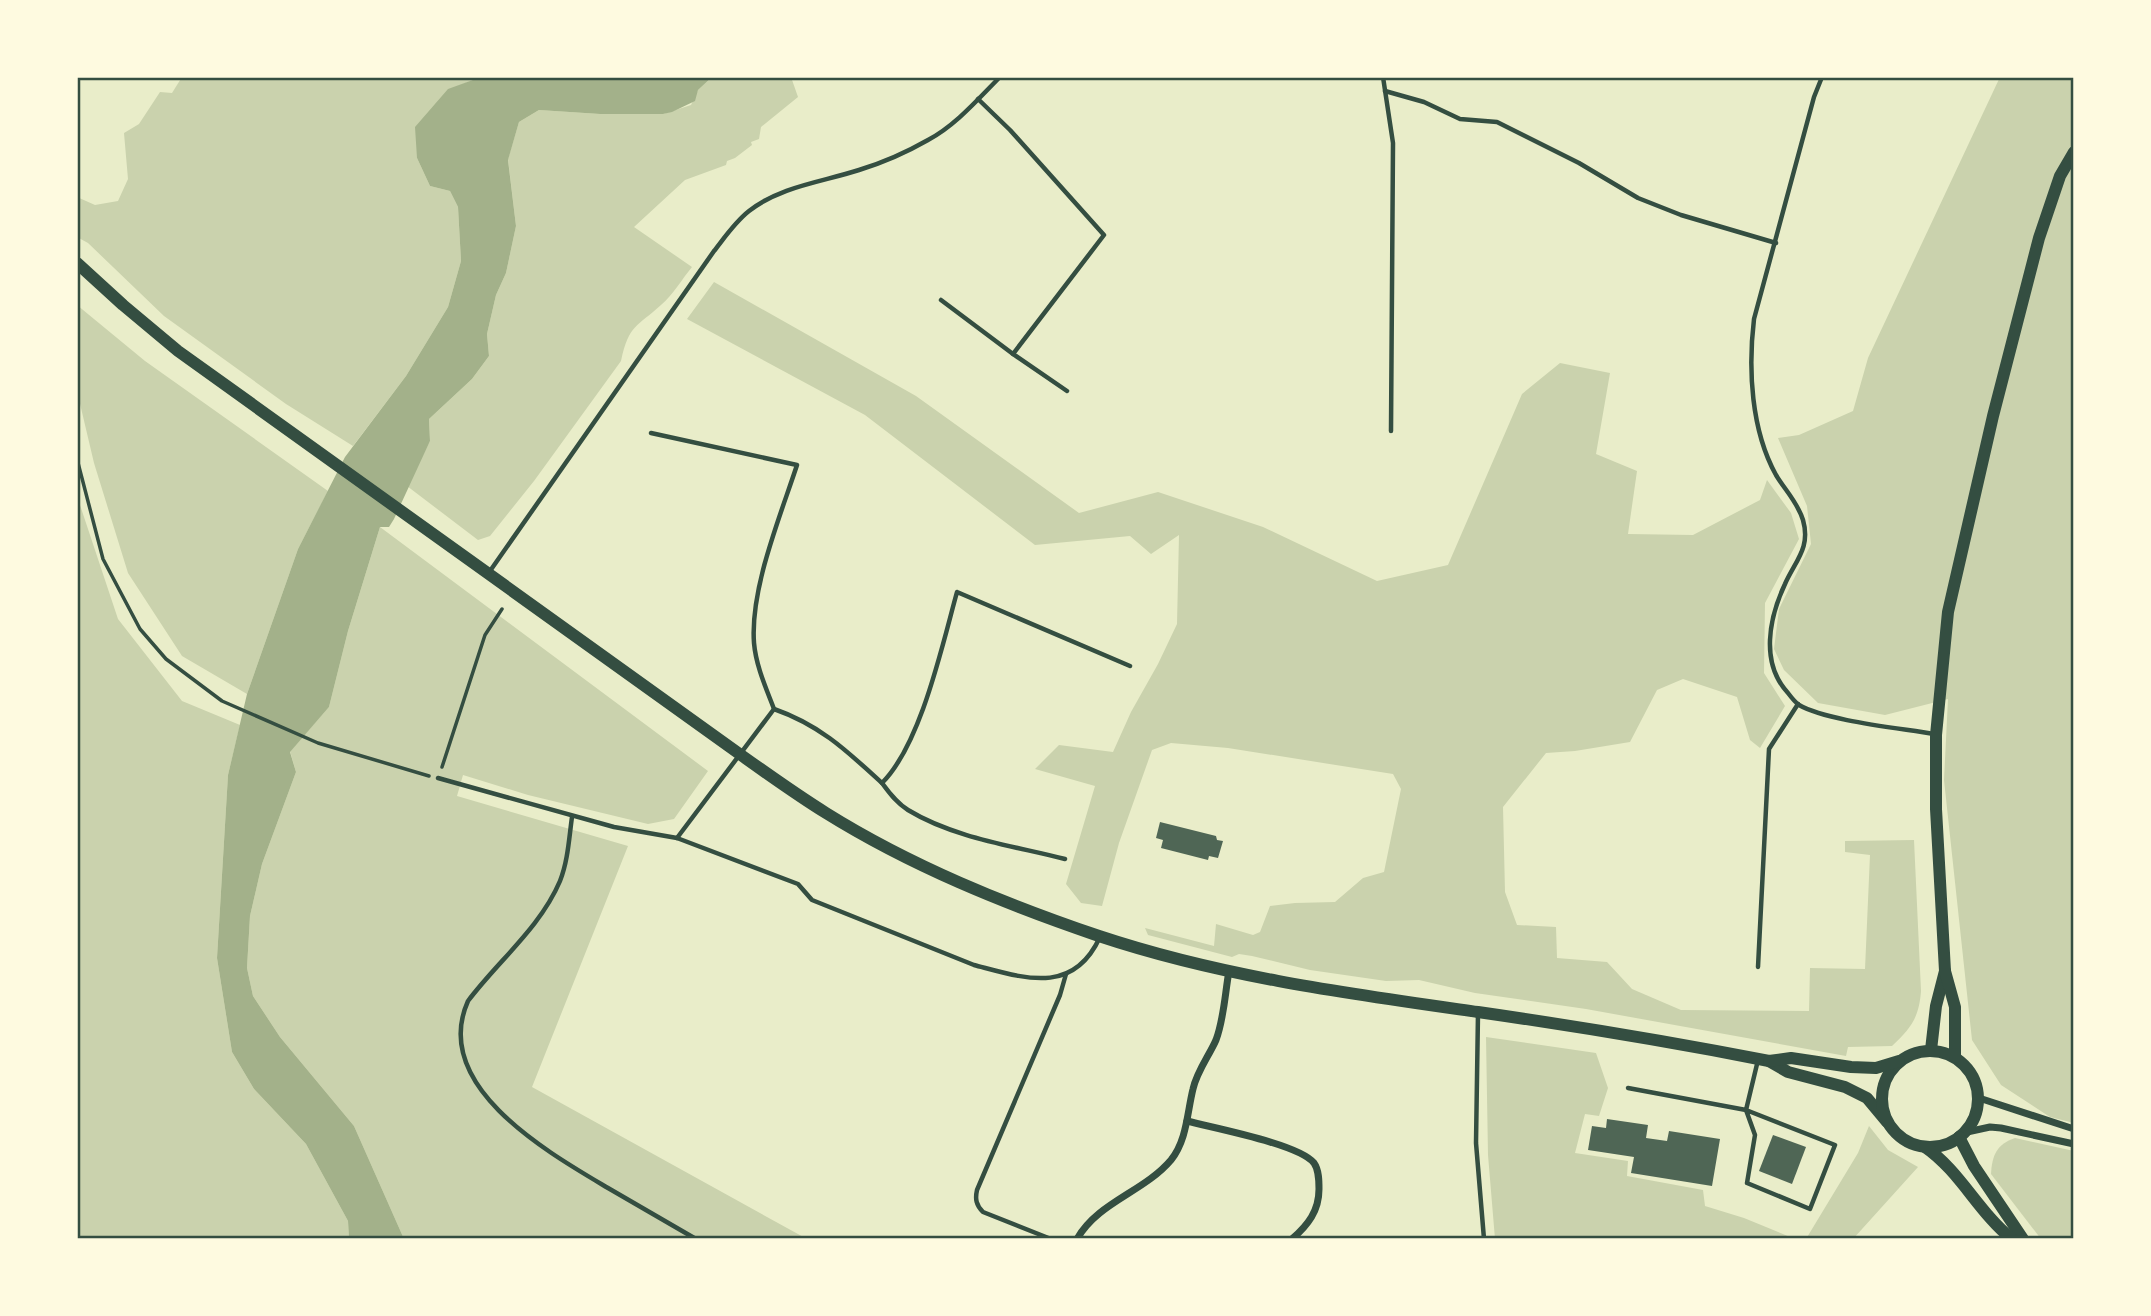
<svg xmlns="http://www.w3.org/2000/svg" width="2151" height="1316" font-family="'Open Sans',sans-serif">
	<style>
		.green { fill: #cad2ad }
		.water { fill: #a3b18a }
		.building { fill: #4f6655 }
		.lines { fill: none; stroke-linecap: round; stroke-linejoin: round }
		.path { stroke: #344e41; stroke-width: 3.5 }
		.service { stroke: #344e41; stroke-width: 4.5 }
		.minor { stroke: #344e41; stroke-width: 7 }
		.secondary { stroke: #344e41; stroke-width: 12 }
		.neatline { fill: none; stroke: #344e41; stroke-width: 2.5 }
	</style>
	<rect width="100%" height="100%" fill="#e9edc9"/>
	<g class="green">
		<path d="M182,77h299l-33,13 -31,68 13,28 20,5 8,16 3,54 -13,46 -42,69 -53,70 -67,-42 -122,-88 -76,-73 -11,-6v-40l18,8 23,-4 10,-22 -4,-46 15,-9 21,-32 12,1z"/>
		<path d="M712,77h79l7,20 -37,30 -2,12 -8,3 1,3 -17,13 -8,3 -1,4 -41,15 -51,47 58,40c-10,12 -19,28 -31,38 -24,22 -32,19 -40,56l-87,120 -44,55 -12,4 -71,-54 23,-45 -1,-22 43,-40 17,-23 -2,-22 9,-39 10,-22 10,-47 -8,-67 11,-37 20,-12 61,4h63l28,-9 7,-15z"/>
		<path d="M2000,77h74v1046l-24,-6 -49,-32 -29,-45 -28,-260 4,-81 -63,16 -67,-12 -34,-33 -10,-21 5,-40 32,-65 -4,-38 -29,-68 21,-3 54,-24 15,-53z"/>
		<path d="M714,282l202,114 163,117 79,-21 105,35 114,54 71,-16 74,-171 38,-31 50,10 -14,81 41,17 -9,63 65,1 67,-35 7,-20 24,33 8,26 -34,64 -1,70 21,33 -25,42 -10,-8 -13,-43 -54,-18 -26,11 -27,52 -55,9 -29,2 -43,54 2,85 12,33 39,2 1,31 50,4 25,27 49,21 128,1 1,-43 55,1 5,-114 -25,-3v-11l69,-1 7,151c-2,27 -10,37 -29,55l-44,1 -2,9 -260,-47 -111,-16 -56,-13 -33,1 -76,-11 -58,-14 -13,-2 -7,3 -84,-22 -3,-7 69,18 2,-22 37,11 7,-3 10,-26 25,-3 40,-1 28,-24 21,-6 17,-83 -8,-15 -165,-26 -57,-5 -19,7 -33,93 -17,63 -21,-3 -15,-19 29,-98 -60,-17 24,-24 54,7 18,-40 27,-48 19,-40 2,-89 -28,19 -21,-18 -95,9 -170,-130 -178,-96z"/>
		<path d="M77,305l68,56 183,130 -30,58 -51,145 -65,-38 -54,-83 -34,-110 -17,-72z"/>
		<path d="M77,496l41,123 64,82 58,24 -12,50 -11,183 15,94 22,37 52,55 42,77 1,18h-272z"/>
		<path d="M380,527l328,244 -34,48 -26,5 -120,-29 -65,-20 -6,21 171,50 -96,241 275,152h-403l-50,-113 -74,-89 -27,-41 -6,-28 3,-52 12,-52 34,-92 -6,-21 39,-44 19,-76z"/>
		<path d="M1486,1037l110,16 12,35 -9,28 -14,-2 -10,39 53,8 -1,15 76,14 2,16 39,12 51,21h-300l-7,-84z"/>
		<path d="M1869,1126l19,24 30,17 -65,72h-47l52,-86z"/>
		<path d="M2015,1138l59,13v88h-33l-50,-65c1,-19 6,-30 24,-36z"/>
	</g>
	<path class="water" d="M481,77h231l-14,13 -3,11 -23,11 -9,2h-63l-61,-4 -20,12 -11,38 8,66 -10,47 -10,22 -9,39 2,22 -17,23 -43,40 1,22 -36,78 -5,8h-9l-32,104 -19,76 -39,45 6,20 -34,92 -12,52 -3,52 6,28 27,41 74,89 50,113h-55l-1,-18 -42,-77 -52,-55 -22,-37 -15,-94 11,-183 19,-81 51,-145 47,-92 61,-81 42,-69 13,-46 -3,-54 -8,-16 -20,-5 -13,-28 -2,-31 33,-38z"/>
	<g class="building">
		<path d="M1160,822l56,14 1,4 6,1 -5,17 -9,-2 -1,4 -47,-12 2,-8 -7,-2z"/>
		<path d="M1607,1119l41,6 -2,13 21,3 2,-10 51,8 -8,47 -81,-13 3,-16 -46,-7 4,-24 14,2z"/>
		<path d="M1773,1135l33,12 -14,37 -33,-13z"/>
	</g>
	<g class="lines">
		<g class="path">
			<path d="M77,459l26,100 37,70 26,30 56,42 96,42 111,33"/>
			<path d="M442,767l43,-132 17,-26"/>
		</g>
		<g class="service">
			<path d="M1383,77l10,66 -2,288"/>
			<path d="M1822,77l-8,20 -60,222c-6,50 -3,111 22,156 9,15 22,28 27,45 8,28 -8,41 -18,64 -16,34 -25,79 3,109 3,4 7,9 11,12 28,16 100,23 135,29"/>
			<path d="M1385,91l39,11 36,17 37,3 82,41 59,35 43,17 95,28"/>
			<path d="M941,300l72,54 91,-119 -94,-105 -32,-31"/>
			<path d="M1013,354l54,37"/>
			<path d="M651,433l146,32c-17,52 -47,124 -43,178 2,23 12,45 20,66 46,16 73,42 108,74 39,-39 60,-137 75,-191l173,74"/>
			<path d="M490,571l224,-320c11,-14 21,-29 35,-40 32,-25 73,-29 110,-41 23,-7 48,-18 69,-30 28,-15 50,-41 72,-63"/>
			<path d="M438,778l176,49 63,11 121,46 14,16 162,65c50,13 99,31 126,-28"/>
			<path d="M882,783c8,11 15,20 26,27 46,28 106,36 157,49"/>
			<path d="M572,817c-3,21 -4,44 -12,64 -20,47 -62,80 -92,120 -38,85 81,152 140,187 29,17 59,34 88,51"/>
			<path d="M677,838l97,-129"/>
			<path d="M1758,967l11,-218 29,-45"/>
			<path d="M1478,1013l-2,130 8,96"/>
			<path d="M1628,1088l118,22 12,-50"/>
			<path d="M1746,1110l89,35 -25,64 -63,-26 8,-48z"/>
			<path d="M1051,1239l-68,-27c-7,-7 -8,-13 -6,-22l83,-195 6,-21"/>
		</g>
		<g class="minor">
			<path d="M1979,1098l95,31"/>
			<path d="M1187,1121c26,7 112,23 127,42 5,7 5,18 5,26 0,22 -11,36 -27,50"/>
			<path d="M1967,1132l23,-5 11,1 73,16"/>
			<path d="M1077,1239c21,-37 67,-47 94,-79 16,-20 16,-47 22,-71 4,-18 16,-33 23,-49 8,-21 9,-47 13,-69"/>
		</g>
		<g class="secondary">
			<path d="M77,263l46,42 55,46 563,404c28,20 56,40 85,58 85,53 179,91 273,123 123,41 252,58 379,76 97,14 194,30 291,49l19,11 57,15 22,11 20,24"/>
			<path d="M1931,1050l5,-44 9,-35"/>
			<circle cx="1930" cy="1099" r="48"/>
			<path d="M1955,1057v-50l-10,-36 -9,-162v-74l12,-123 45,-196 46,-178 21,-62 14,-24"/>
			<path d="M1769,1061l22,-3 60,9 25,1 23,-7"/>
			<path d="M1959,1137l15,29 49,73"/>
			<path d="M1925,1147c35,24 54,66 87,92"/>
		</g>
	</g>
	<rect width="2151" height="1316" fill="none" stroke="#fefae0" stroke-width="158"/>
	<rect x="79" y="79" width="1993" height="1158" class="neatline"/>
</svg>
